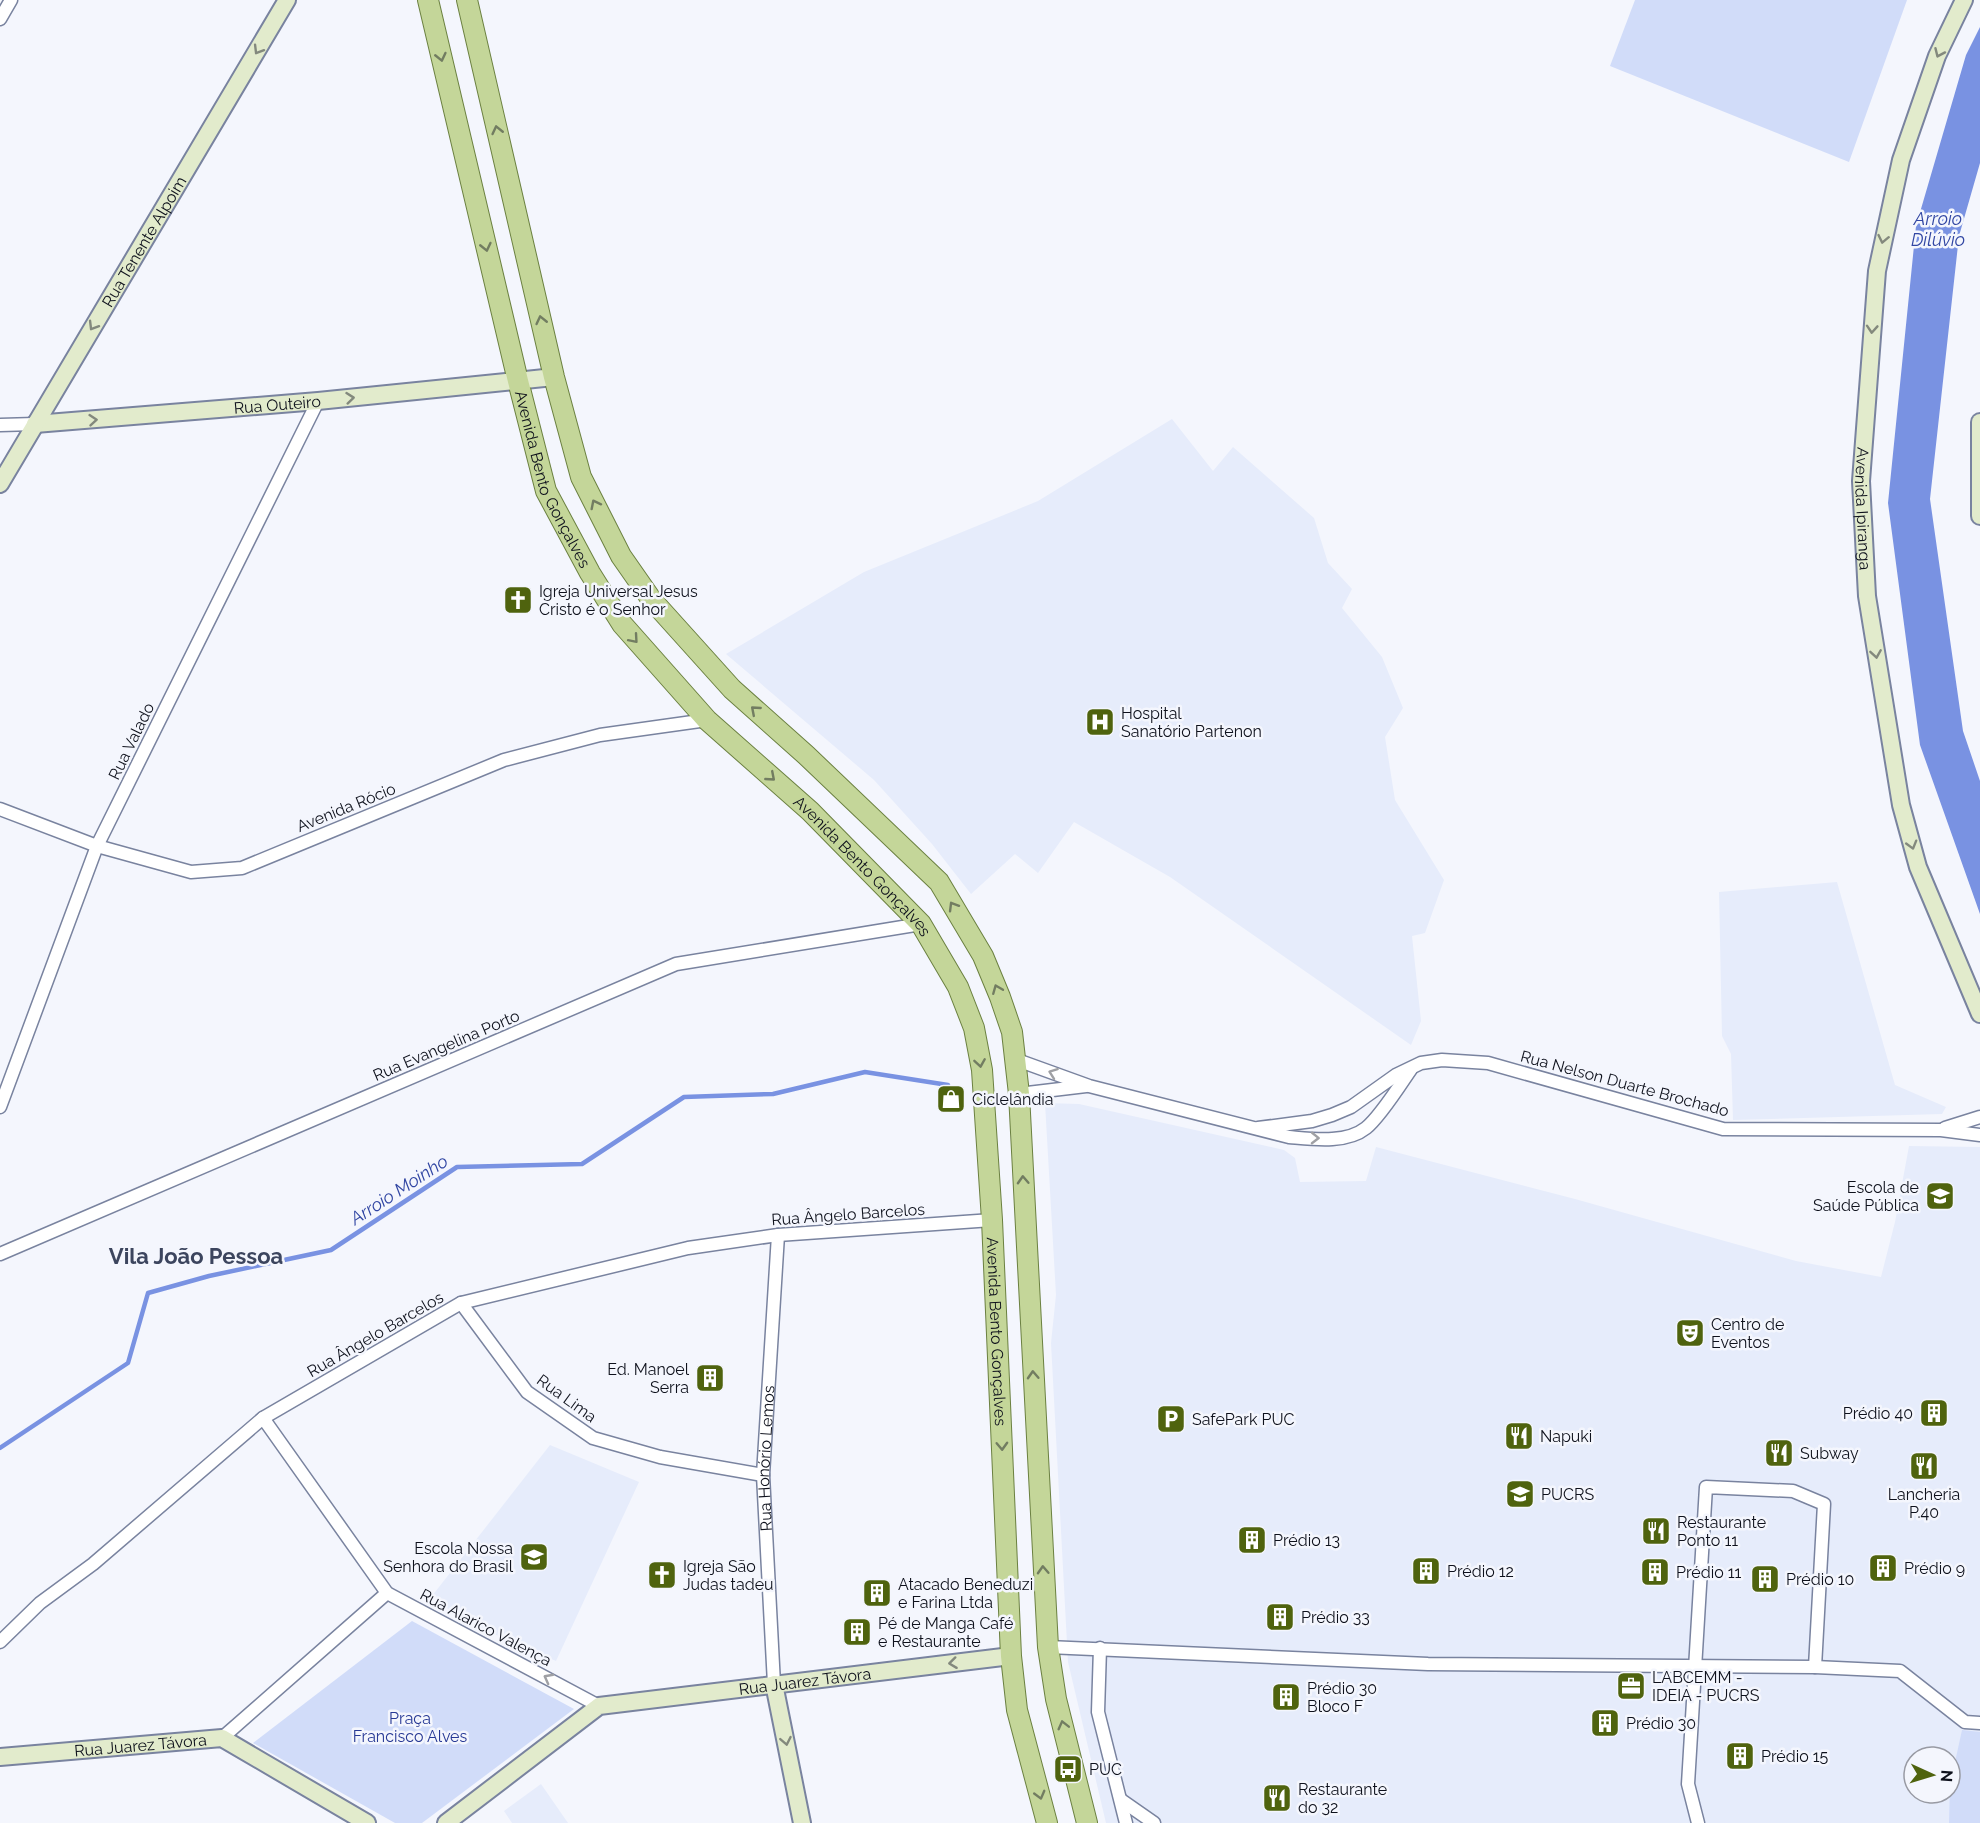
<svg xmlns="http://www.w3.org/2000/svg" width="1980" height="1823" font-family="Raleway,sans-serif">
	<style>
		.built { fill: #e6ecfb; fill-rule: evenodd }
		.green { fill: #d1dcf9 }
		.water { fill: #7992e2 }
		.lines { fill: none; stroke-linecap: round; stroke-linejoin: round }
		.stream { stroke: #7992e2; stroke-width: 4.5 }
		.street-casing { stroke: #79839f; stroke-width: 15 }
		.secondary-casing { stroke: #79839f; stroke-width: 20 }
		.primary-casing { stroke: #6b8041; stroke-width: 22 }
		.street { stroke: #fff; stroke-width: 12 }
		.secondary { stroke: #e2ebcc; stroke-width: 16 }
		.primary { stroke: #c4d699; stroke-width: 20 }
		.oneway { stroke: #83897d }
		.oneway2 { stroke: #727d61 }
		.oneway3 { stroke: #9fa0a4 }
		.labels { text-anchor: middle; stroke-width: 5; stroke-linejoin: round; paint-order: stroke }
		.street-label { font-size: 16px; fill: #0e111c; stroke: #f4f6fd }
		.poi-label { font-size: 16px; fill: #0e111c; stroke: #f4f6fd; text-anchor: start }
		.park-label { font-size: 16px; fill: #273995; stroke: #f4f6fd }
		.water-label { font-size: 18px; font-style: italic; fill: #3146a3; stroke: #f4f6fd }
		.district-label { font-size: 22px; font-weight: bold; fill: #3c455e; stroke: #f4f6fd }
	</style>
	<rect width="100%" height="100%" fill="#f4f6fd"/>
	<g class="built">
		<path d="M1172,419l41,52 20,-24 81,71 14,45 24,26 -10,19 40,49 21,51 -18,29 10,63 49,80 -19,53 -13,3 9,85 -10,24 -241,-168 -96,-55 -36,51 -23,-19 -44,40 -39,-50 -58,-64 -148,-126 138,-82 174,-71z"/>
		<path d="M1837,882l58,203 51,22 -4,7 -209,6 -2,-66 -9,-18 -3,-144z"/>
		<path d="M1045,1103l34,1 205,46 11,8 5,24 66,-1 10,-34 199,52 221,62 85,16 14,-55 14,-76 71,1v676h-874l-38,-161 -17,-319 5,-48zM1914,1757h36v36h-36z"/>
		<path d="M550,1445l89,37 -83,179 -94,-41 -30,-24z"/>
		<path d="M541,1784l27,39h-56l-8,-12z"/>
	</g>
	<g class="green">
		<path d="M1635,0h272l-58,162 -239,-96z"/>
		<path d="M412,1621l162,88 -152,114h-27l-142,-80z"/>
		<path d="M1962,1730l18,2v91h-31l1,-38z"/>
	</g>
	<path class="water" d="M1980,27v136l-21,73 -29,263 33,232 17,50v133l-60,-169 -32,-242 28,-277 50,-171z"/>
	<g class="lines">
		<path class="stream" d="M0,1448l128,-85 20,-70 61,-17 122,-26 126,-83 125,-3 102,-67 89,-3 92,-22 83,13"/>
		<g class="street-casing">
			<g id="street">
				<path d="M0,19l11,-19"/>
				<path d="M0,425l35,-1"/>
				<path d="M0,809l97,37 94,26 51,-4 262,-108 96,-25 107,-15"/>
				<path d="M1017,1060l72,26 200,51c23,2 57,7 77,-9 14,-11 34,-43 45,-59"/>
				<path d="M1019,1094l67,-8"/>
				<path d="M0,1107l97,-261 221,-445"/>
				<path d="M1258,1128l54,-7 20,-6 19,-8 45,-32 25,-12 21,-3 46,3 235,66 218,1 39,5"/>
				<path d="M1945,1128l35,-11"/>
				<path d="M0,1254l676,-290 245,-40"/>
				<path d="M461,1303l66,89 66,46 67,19 103,18"/>
				<path d="M263,1418l124,175 212,113"/>
				<path d="M0,1642l40,-39 53,-39 170,-146 198,-115 227,-55 90,-13 214,-15"/>
				<path d="M1048,1647l380,17 387,3 85,4 65,51 15,1"/>
				<path d="M1100,1648l-2,64 28,111"/>
				<path id="s1" d="M774,1684l-11,-209 15,-240"/>
				<path d="M222,1738l165,-145"/>
				<path d="M1121,1800l33,23"/>
				<path d="M1698,1823l-10,-39 18,-297 87,4 31,13 -9,163"/>
			</g>
		</g>
		<g class="secondary-casing">
			<g id="secondary">
				<path id="s2" d="M1964,0l-27,56 -36,104 -24,111 -16,210 6,115 34,209 17,62 62,147"/>
				<path d="M1980,422v94"/>
				<path id="s3" d="M35,424l283,-23 236,-24"/>
				<path id="s4" d="M0,484l287,-484"/>
				<path d="M774,1684l28,139"/>
				<path id="s5" d="M0,1757l222,-19 145,85"/>
				<path id="s6" d="M446,1823l153,-117 412,-50"/>
			</g>
		</g>
		<g class="primary-casing">
			<g id="primary">
				<path id="s7" d="M428,0l90,381 28,110 44,82 32,51 85,96 103,91 111,113 37,63 16,41 8,42 10,150 19,436 6,54 30,113"/>
				<path d="M467,0l87,377 27,100 40,79 30,43 81,90 74,66 133,127 44,74 17,41 12,35 7,62 29,553 8,52 31,124"/>
			</g>
		</g>
		<use href="#street" class="street"/>
		<use href="#secondary" class="secondary"/>
		<use href="#primary" class="primary"/>
	</g>
	<defs><path id="oneway-chevron" d="M-2-3.5L2.5 0L-2 3.5" fill="none" stroke-width="1.6" stroke-linecap="round" stroke-linejoin="round" transform="scale(1.5)"/></defs>
	<g class="oneway">
		<use href="#oneway-chevron" transform="translate(258 50) rotate(121)"/>
		<use href="#oneway-chevron" transform="translate(1939 53) rotate(114)"/>
		<use href="#oneway-chevron" transform="translate(1883 239) rotate(102)"/>
		<use href="#oneway-chevron" transform="translate(93 326) rotate(121)"/>
		<use href="#oneway-chevron" transform="translate(1872 329) rotate(94)"/>
		<use href="#oneway-chevron" transform="translate(350 398) rotate(-6)"/>
		<use href="#oneway-chevron" transform="translate(93 420) rotate(-5)"/>
		<use href="#oneway-chevron" transform="translate(1876 654) rotate(81)"/>
		<use href="#oneway-chevron" transform="translate(1912 845) rotate(74)"/>
		<use href="#oneway-chevron" transform="translate(953 1663) rotate(173)"/>
		<use href="#oneway-chevron" transform="translate(786 1741) rotate(79)"/>
	</g>
	<g class="oneway2">
		<use href="#oneway-chevron" transform="translate(441 57) rotate(77)"/>
		<use href="#oneway-chevron" transform="translate(497 130) rotate(-103)"/>
		<use href="#oneway-chevron" transform="translate(486 247) rotate(77)"/>
		<use href="#oneway-chevron" transform="translate(541 320) rotate(-103)"/>
		<use href="#oneway-chevron" transform="translate(595 504) rotate(-117)"/>
		<use href="#oneway-chevron" transform="translate(634 639) rotate(49)"/>
		<use href="#oneway-chevron" transform="translate(755 710) rotate(-139)"/>
		<use href="#oneway-chevron" transform="translate(771 777) rotate(41)"/>
		<use href="#oneway-chevron" transform="translate(953 906) rotate(-121)"/>
		<use href="#oneway-chevron" transform="translate(997 989) rotate(-112)"/>
		<use href="#oneway-chevron" transform="translate(980 1063) rotate(81)"/>
		<use href="#oneway-chevron" transform="translate(1023 1180) rotate(-93)"/>
		<use href="#oneway-chevron" transform="translate(1033 1375) rotate(-93)"/>
		<use href="#oneway-chevron" transform="translate(1002 1446) rotate(88)"/>
		<use href="#oneway-chevron" transform="translate(1043 1570) rotate(-93)"/>
		<use href="#oneway-chevron" transform="translate(1063 1725) rotate(-104)"/>
		<use href="#oneway-chevron" transform="translate(1040 1795) rotate(75)"/>
	</g>
	<g class="oneway3">
		<use href="#oneway-chevron" transform="translate(1053 1073) rotate(-160)"/>
		<use href="#oneway-chevron" transform="translate(1315 1138) rotate(1)"/>
		<use href="#oneway-chevron" transform="translate(548 1678) rotate(-152)"/>
	</g>
	<defs>
		<g id="church-square" transform="scale(1.5)"><rect x="-9" y="-9" width="18" height="18" rx="4" fill="#4f630e" stroke="#f4f6fd"/><path d="M-1.2-6h2.4v3.5h3.3v2.4h-3.3V6h-2.4V-.1h-3.3v-2.4h3.3Z" fill="#fff"/></g>
		<g id="hospital-square" transform="scale(1.5)"><rect x="-9" y="-9" width="18" height="18" rx="4" fill="#4f630e" stroke="#f4f6fd"/><path d="M-5-5h3v3.5h4V-5h3V5h-3V1.5h-4V5h-3Z" fill="#fff"/></g>
		<g id="shop-square" transform="scale(1.5)"><rect x="-9" y="-9" width="18" height="18" rx="4" fill="#4f630e" stroke="#f4f6fd"/><path d="M-5-2.5h2.3a2.7 3.5 0 0 1 5.4 0H5L5.5 6h-11ZM-1.5-2.5h3a1.5 2.3 0 0 0-3 0Z" fill="#fff"/></g>
		<g id="university-square" transform="scale(1.5)"><rect x="-9" y="-9" width="18" height="18" rx="4" fill="#4f630e" stroke="#f4f6fd"/><path d="M0-5L7-2L0 1L-7-2ZM-4 1L0 2.5L4 1V4Q0 6-4 4Z" fill="#fff"/></g>
		<g id="theatre-square" transform="scale(1.5)"><rect x="-9" y="-9" width="18" height="18" rx="4" fill="#4f630e" stroke="#f4f6fd"/><path d="M-5-5.5Q0-4 5-5.5V0Q5 5 0 6Q-5 5-5 0ZM-3.3-2.5H-1v1.5H-3.3ZM1-2.5H3.3v1.5H1ZM-2.8 1Q0 5.5 2.8 1Z" fill="#fff"/></g>
		<g id="building-square" transform="scale(1.5)"><rect x="-9" y="-9" width="18" height="18" rx="4" fill="#4f630e" stroke="#f4f6fd"/><path d="M-4-6H4V6H1V3H-1V6H-4ZM-2.5-4.3h1.7v1.8h-1.7ZM.8-4.3h1.7v1.8H.8ZM-2.5-1h1.7V.8h-1.7ZM.8-1h1.7V.8H.8Z" fill="#fff"/></g>
		<g id="parking-square" transform="scale(1.5)"><rect x="-9" y="-9" width="18" height="18" rx="4" fill="#4f630e" stroke="#f4f6fd"/><path d="M-3.5-5.5H1a3.5 3.5 0 0 1 0 7H-1V5.5H-3.5ZM-1-3.4V-.6H.8a1.4 1.4 0 0 0 0-2.8Z" fill="#fff"/></g>
		<g id="restaurant-square" transform="scale(1.5)"><rect x="-9" y="-9" width="18" height="18" rx="4" fill="#4f630e" stroke="#f4f6fd"/><path d="M-5-6h1v4h1v-4h1v4h1v-4h1v5L-1.5 .5V6h-2V.5L-5-1ZM5-6V6H3V1.5H1.5Q1.5-4 5-6Z" fill="#fff"/></g>
		<g id="school-square" transform="scale(1.5)"><rect x="-9" y="-9" width="18" height="18" rx="4" fill="#4f630e" stroke="#f4f6fd"/><path d="M0-5L7-2L0 1L-7-2ZM-4 1L0 2.5L4 1V4Q0 6-4 4Z" fill="#fff"/></g>
		<g id="office-square" transform="scale(1.5)"><rect x="-9" y="-9" width="18" height="18" rx="4" fill="#4f630e" stroke="#f4f6fd"/><path d="M-6-3h4V-5.5h4V-3h4V5H-6ZM-1-4.5V-3h2v-1.5ZM-6 0V1H6V0Z" fill="#fff"/></g>
		<g id="bus-square" transform="scale(1.5)"><rect x="-9" y="-9" width="18" height="18" rx="4" fill="#4f630e" stroke="#f4f6fd"/><path d="M-5-6H5V4H4V6H2V4H-2V6H-4V4H-5ZM-3.5-4V0h7V-4ZM-3.5 1.2v1.5H-2V1.2ZM2 1.2v1.5H3.5V1.2Z" fill="#fff"/></g>
	</defs>
	<g fill-rule="evenodd">
		<use href="#church-square" x="518" y="600"/>
		<use href="#hospital-square" x="1100" y="722"/>
		<use href="#shop-square" x="951" y="1099"/>
		<use href="#university-square" x="1940" y="1196"/>
		<use href="#theatre-square" x="1690" y="1333"/>
		<use href="#building-square" x="710" y="1378"/>
		<use href="#building-square" x="1934" y="1413"/>
		<use href="#parking-square" x="1171" y="1419"/>
		<use href="#restaurant-square" x="1519" y="1436"/>
		<use href="#restaurant-square" x="1779" y="1453"/>
		<use href="#restaurant-square" x="1924" y="1466"/>
		<use href="#university-square" x="1520" y="1494"/>
		<use href="#restaurant-square" x="1656" y="1531"/>
		<use href="#building-square" x="1252" y="1540"/>
		<use href="#school-square" x="534" y="1557"/>
		<use href="#building-square" x="1883" y="1568"/>
		<use href="#building-square" x="1426" y="1571"/>
		<use href="#building-square" x="1655" y="1572"/>
		<use href="#church-square" x="662" y="1575"/>
		<use href="#building-square" x="1765" y="1579"/>
		<use href="#building-square" x="877" y="1593"/>
		<use href="#building-square" x="1280" y="1617"/>
		<use href="#building-square" x="857" y="1632"/>
		<use href="#office-square" x="1631" y="1686"/>
		<use href="#building-square" x="1286" y="1697"/>
		<use href="#building-square" x="1605" y="1723"/>
		<use href="#building-square" x="1740" y="1756"/>
		<use href="#bus-square" x="1068" y="1769"/>
		<use href="#restaurant-square" x="1277" y="1798"/>
	</g>
	<g class="labels">
		<g class="street-label">
			<text dy="6" stroke="none"><textPath href="#s4" startOffset="282">Rua Tenente Alpoim</textPath></text>
			<text dy="6" stroke="none"><textPath href="#s3" startOffset="243">Rua Outeiro</textPath></text>
			<text dy="6" stroke="none"><textPath href="#s7" startOffset="496">Avenida Bento Gonçalves</textPath></text>
			<text dy="6" stroke="none"><textPath href="#s2" startOffset="524">Avenida Ipiranga</textPath></text>
			<text transform="translate(131 741) rotate(-64)" y="6">Rua Valado</text>
			<text transform="translate(346 807) rotate(-22)" y="6">Avenida Rócio</text>
			<text dy="6" stroke="none"><textPath href="#s7" startOffset="1000">Avenida Bento Gonçalves</textPath></text>
			<text transform="translate(446 1045) rotate(-23)" y="6">Rua Evangelina Porto</text>
			<text transform="translate(1625 1083) rotate(15)" y="6">Rua Nelson Duarte Brochado</text>
			<text transform="translate(848 1214) rotate(-4)" y="6">Rua Ângelo Barcelos</text>
			<text dy="6" stroke="none"><textPath href="#s7" startOffset="1504">Avenida Bento Gonçalves</textPath></text>
			<text transform="translate(375 1334) rotate(-30)" y="6">Rua Ângelo Barcelos</text>
			<text transform="translate(567 1398) rotate(36)" y="6">Rua Lima</text>
			<text dy="6" stroke="none"><textPath href="#s1" startOffset="226">Rua Honório Lemos</textPath></text>
			<text transform="translate(486 1627) rotate(28)" y="6">Rua Alarico Valença</text>
			<text dy="6" stroke="none"><textPath href="#s6" startOffset="400">Rua Juarez Távora</textPath></text>
			<text dy="6" stroke="none"><textPath href="#s5" startOffset="141">Rua Juarez Távora</textPath></text>
		</g>
		<g class="poi-label">
			<text x="539" y="597">Igreja Universal Jesus<tspan x="539" dy="18">Cristo é o Senhor</tspan></text>
			<text x="1121" y="719">Hospital<tspan x="1121" dy="18">Sanatório Partenon</tspan></text>
			<text x="972" y="1105">Ciclelândia</text>
			<text x="1919" y="1193" text-anchor="end">Escola de<tspan x="1919" dy="18">Saúde Pública</tspan></text>
			<text x="1711" y="1330">Centro de<tspan x="1711" dy="18">Eventos</tspan></text>
			<text x="689" y="1375" text-anchor="end">Ed. Manoel<tspan x="689" dy="18">Serra</tspan></text>
			<text x="1913" y="1419" text-anchor="end">Prédio 40</text>
			<text x="1192" y="1425">SafePark PUC</text>
			<text x="1540" y="1442">Napuki</text>
			<text x="1800" y="1459">Subway</text>
			<text x="1541" y="1500">PUCRS</text>
			<text x="1924" y="1500" text-anchor="middle">Lancheria<tspan x="1924" dy="18">P.40</tspan></text>
			<text x="1677" y="1528">Restaurante<tspan x="1677" dy="18">Ponto 11</tspan></text>
			<text x="1273" y="1546">Prédio 13</text>
			<text x="513" y="1554" text-anchor="end">Escola Nossa<tspan x="513" dy="18">Senhora do Brasil</tspan></text>
			<text x="683" y="1572">Igreja São<tspan x="683" dy="18">Judas tadeu</tspan></text>
			<text x="1904" y="1574">Prédio 9</text>
			<text x="1447" y="1577">Prédio 12</text>
			<text x="1676" y="1578">Prédio 11</text>
			<text x="1786" y="1585">Prédio 10</text>
			<text x="898" y="1590">Atacado Beneduzi<tspan x="898" dy="18">e Farina Ltda</tspan></text>
			<text x="1301" y="1623">Prédio 33</text>
			<text x="878" y="1629">Pé de Manga Café<tspan x="878" dy="18">e Restaurante</tspan></text>
			<text x="1652" y="1683">LABCEMM -<tspan x="1652" dy="18">IDEIA - PUCRS</tspan></text>
			<text x="1307" y="1694">Prédio 30<tspan x="1307" dy="18">Bloco F</tspan></text>
			<text x="1626" y="1729">Prédio 30</text>
			<text x="1761" y="1762">Prédio 15</text>
			<text x="1089" y="1775">PUC</text>
			<text x="1298" y="1795">Restaurante<tspan x="1298" dy="18">do 32</tspan></text>
		</g>
		<g class="park-label">
			<text x="410" y="1724">Praça<tspan x="410" dy="18">Francisco Alves</tspan></text>
		</g>
		<g class="water-label">
			<text x="1938" y="225">Arroio<tspan x="1938" dy="21">Dilúvio</tspan></text>
			<text transform="translate(399 1190) rotate(-33)" y="6">Arroio Moinho</text>
		</g>
		<g class="district-label">
			<text x="196" y="1264">Vila João Pessoa</text>
		</g>
	</g>
	<g transform="translate(1932 1775) rotate(94)"><circle r="28" fill="#f4f6fd" stroke="#989aa3" stroke-width="1.5"/>
	<path d="M0-4.5L10 22L0 15L-10 22Z" fill="#4f630e"/>
	<text y="-9" font-size="16" font-weight="bold" text-anchor="middle" fill="#0e111c">N</text>
	</g>
</svg>
